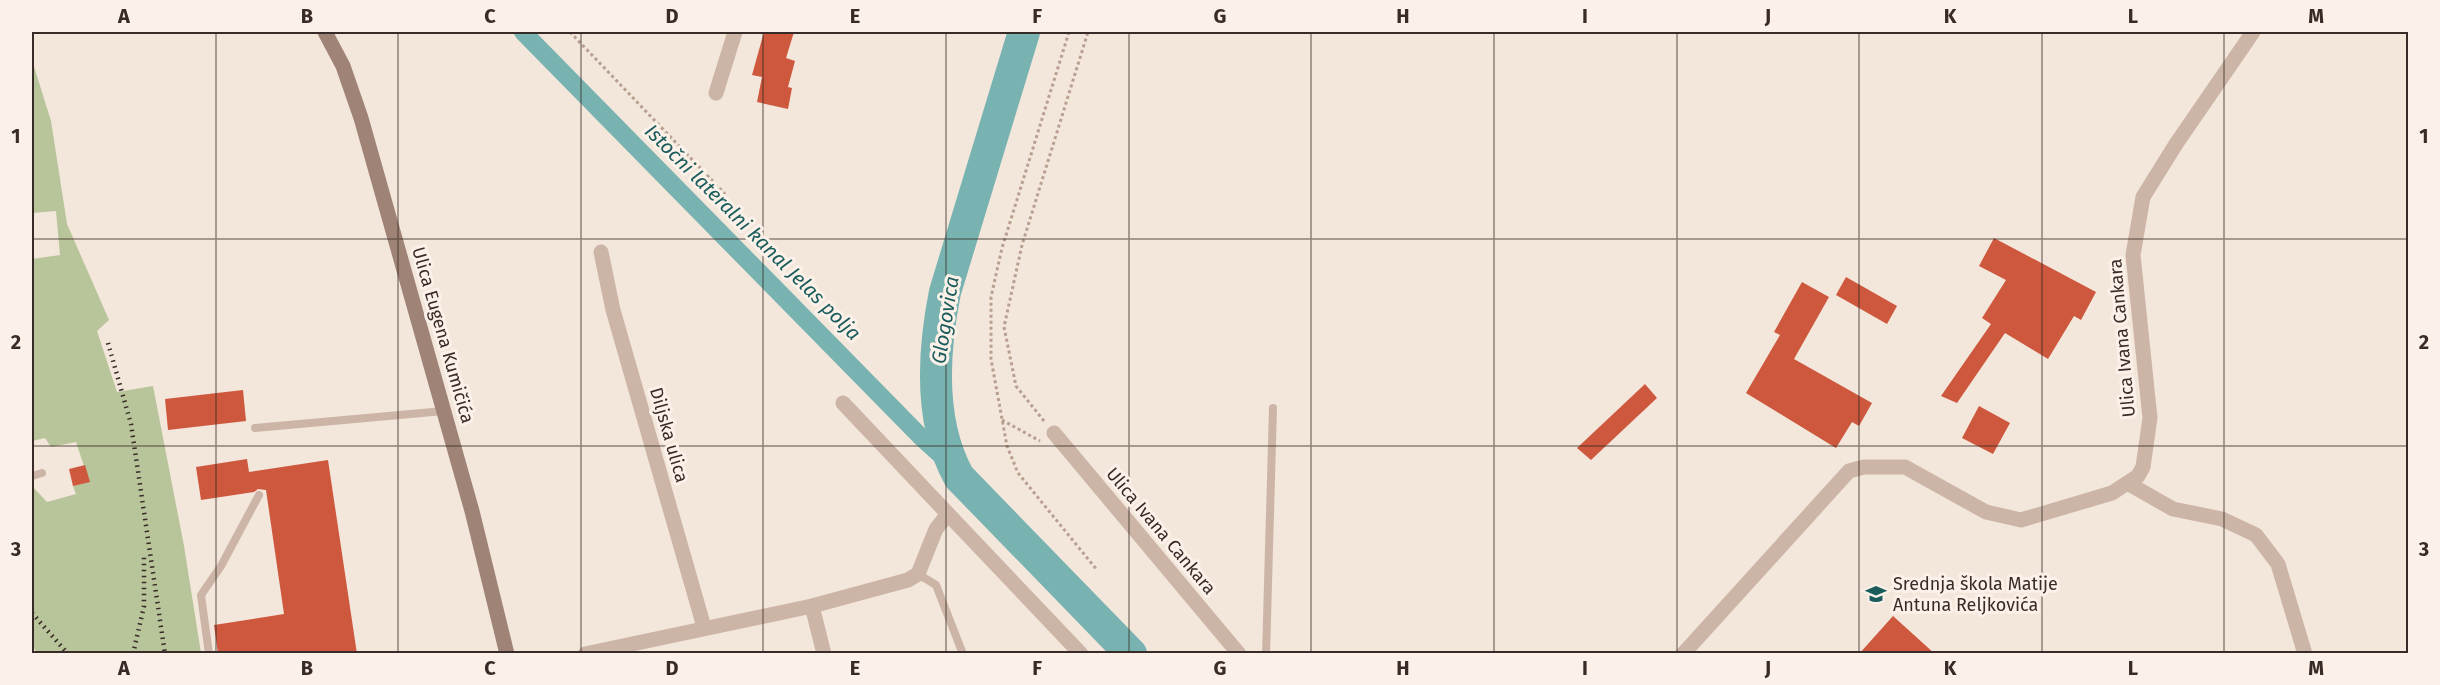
<svg xmlns="http://www.w3.org/2000/svg" width="2440" height="685" font-family="'Fira Sans',sans-serif">
	<style>
		.green { fill: #b8c49a }
		.lines { fill: none; stroke-linecap: round; stroke-linejoin: round }
		.canal { stroke: #78b3b1; stroke-width: 18 }
		.river { stroke: #78b3b1; stroke-width: 32 }
		.building { fill: #ce583e }
		.path { stroke: #b89f90; stroke-width: 3; stroke-dasharray: 3 3; stroke-linecap: butt }
		.service { stroke: #ccb5a6; stroke-width: 8 }
		.minor { stroke: #ccb5a6; stroke-width: 15 }
		.secondary { stroke: #a08377; stroke-width: 15 }
		.rail { stroke: #382b27; stroke-width: 4.5; stroke-dasharray: 1.5 4.5; stroke-linecap: butt }
		.grid { fill: none; stroke: #382b27; stroke-width: 1.5; stroke-opacity: 0.55 }
		.labels { text-anchor: middle; stroke-width: 6; stroke-linejoin: round; paint-order: stroke }
		.street-label { font-size: 18px; fill: #382b27; stroke: #fbf1e8 }
		.poi-label { font-size: 18px; fill: #382b27; stroke: #fbf1e8; text-anchor: start }
		.water-label { font-size: 20px; font-style: italic; fill: #1a5c5c; stroke: #fbf1e8 }
		.neatline { fill: none; stroke: #382b27; stroke-width: 2 }
		.grid-label { font-size: 20px; text-anchor: middle; font-weight: bold; fill: #382b27 }
	</style>
	<rect width="100%" height="100%" fill="#f3e6db"/>
	<path class="green" d="M32,60l19,61 16,103 42,96 -12,11 20,61 36,-6 31,160 17,107h-164l-5,-8v-159l15,16 29,-8 -3,-8 16,-5 -13,-39 -25,5 -6,-9 -13,3v-182l28,-4 -4,-44 -24,2z"/>
	<g class="lines">
		<path class="canal" d="M523,32l397,404 32,29"/>
		<path class="river" d="M1024,32l-79,260c-12,60 -16,131 14,185l172,177"/>
	</g>
	<g class="building">
		<path d="M764,32h30l-8,26 9,3 -7,26 4,1 -4,21 -31,-7 5,-25 -10,-2z"/>
		<path d="M1994,238l102,54 -15,28 -7,-4 -26,43 -43,-26 -48,70 -16,-7 50,-72 -9,-6 24,-38 -27,-14z"/>
		<path d="M1846,277l51,29 -10,18 -51,-29z"/>
		<path d="M1802,282l27,15 -35,62 78,44 -13,23 -7,-4 -16,26 -90,-55 34,-58 -6,-3z"/>
		<path d="M1645,384l12,14 -66,62 -14,-12z"/>
		<path d="M243,390l3,31 -78,9 -3,-31z"/>
		<path d="M1979,406l31,17 -17,31 -31,-16z"/>
		<path d="M247,459l2,13 79,-12 29,194h-139l-4,-29 70,-11 -18,-124 -8,-1 -4,3 -53,8 -5,-33z"/>
		<path d="M85,465l5,17 -17,4 -4,-17z"/>
		<path d="M1893,616l42,38h-76z"/>
	</g>
	<g class="lines">
		<g class="path">
			<path d="M570,32l155,162"/>
			<path d="M1069,32l-67,216 -11,49v62l16,87 11,27 79,97"/>
			<path d="M1002,420l38,21"/>
			<path d="M1044,421l-28,-35 -12,-59 18,-82 66,-213"/>
		</g>
		<g class="service">
			<path d="M255,428l189,-17"/>
			<path d="M32,476l10,-3"/>
			<path d="M918,574l18,11 27,69"/>
			<path d="M209,654l-8,-59 20,-29 38,-71"/>
			<path d="M1266,654l7,-246"/>
		</g>
		<g class="minor">
			<path d="M716,93l19,-61"/>
			<path d="M601,252l12,58 91,317"/>
			<path d="M843,403l105,111"/>
			<path d="M1054,433l185,221"/>
			<path d="M2129,484l44,25 49,10 34,16 22,29 27,90"/>
			<path d="M812,606l12,48"/>
			<path d="M585,654l227,-48 96,-26 10,-6 18,-45 12,-15 133,140"/>
			<path d="M1683,654l166,-183 15,-4h41l81,45 35,8 91,-27 26,-17 5,-9 7,-49 -17,-163 10,-58 33,-53 77,-112"/>
		</g>
		<path class="secondary" d="M325,32l18,34 18,52 111,393 35,143"/>
		<g class="rail">
			<path d="M108,343l23,81 34,230"/>
			<path d="M32,613l36,41"/>
			<path d="M133,654l11,-48v-49"/>
		</g>
	</g>
	<path class="grid" d="M216,32v622M398,32v622M581,32v622M763,32v622M946,32v622M1129,32v622M1311,32v622M1494,32v622M1677,32v622M1859,32v622M2042,32v622M2224,32v622M32,239h2376M32,446h2376"/>
	<defs>
		<g id="school-bare" transform="scale(1.62)"><path d="M0-5L7-2L0 1L-7-2ZM-4 1L0 2.5L4 1V4Q0 6-4 4Z" fill="#1a5c5c" stroke="#fbf1e8" stroke-width="2.5" paint-order="stroke"/></g>
	</defs>
	<g fill-rule="evenodd">
		<use href="#school-bare" x="1876" y="594"/>
	</g>
	<g class="labels">
		<g class="street-label">
			<text transform="translate(443 335) rotate(74)" y="6">Ulica Eugena Kumičića</text>
			<text transform="translate(2122 338) rotate(-95)" y="6">Ulica Ivana Cankara</text>
			<text transform="translate(669 435) rotate(74)" y="6">Diljska ulica</text>
			<text transform="translate(1161 531) rotate(50)" y="6">Ulica Ivana Cankara</text>
		</g>
		<g class="poi-label">
			<text x="1893" y="590">Srednja škola Matije<tspan x="1893" dy="21">Antuna Reljkovića</tspan></text>
		</g>
		<g class="water-label">
			<text transform="translate(753 232) rotate(45)" y="7">Istočni lateralni kanal Jelas polja</text>
			<text transform="translate(945 320) rotate(-81)" y="7">Glogovica</text>
		</g>
	</g>
	<rect width="2440" height="685" fill="none" stroke="#fbf1e8" stroke-width="66"/>
	<rect x="33" y="33" width="2374" height="619" class="neatline"/>
	<g class="grid-label">
		<text x="124" y="23">A</text>
		<text x="307" y="23">B</text>
		<text x="490" y="23">C</text>
		<text x="672" y="23">D</text>
		<text x="855" y="23">E</text>
		<text x="1037" y="23">F</text>
		<text x="1220" y="23">G</text>
		<text x="1403" y="23">H</text>
		<text x="1585" y="23">I</text>
		<text x="1768" y="23">J</text>
		<text x="1950" y="23">K</text>
		<text x="2133" y="23">L</text>
		<text x="2316" y="23">M</text>
		<text x="16" y="143">1</text>
		<text x="2424" y="143">1</text>
		<text x="16" y="349">2</text>
		<text x="2424" y="349">2</text>
		<text x="16" y="556">3</text>
		<text x="2424" y="556">3</text>
		<text x="124" y="675">A</text>
		<text x="307" y="675">B</text>
		<text x="490" y="675">C</text>
		<text x="672" y="675">D</text>
		<text x="855" y="675">E</text>
		<text x="1037" y="675">F</text>
		<text x="1220" y="675">G</text>
		<text x="1403" y="675">H</text>
		<text x="1585" y="675">I</text>
		<text x="1768" y="675">J</text>
		<text x="1950" y="675">K</text>
		<text x="2133" y="675">L</text>
		<text x="2316" y="675">M</text>
	</g>
</svg>
